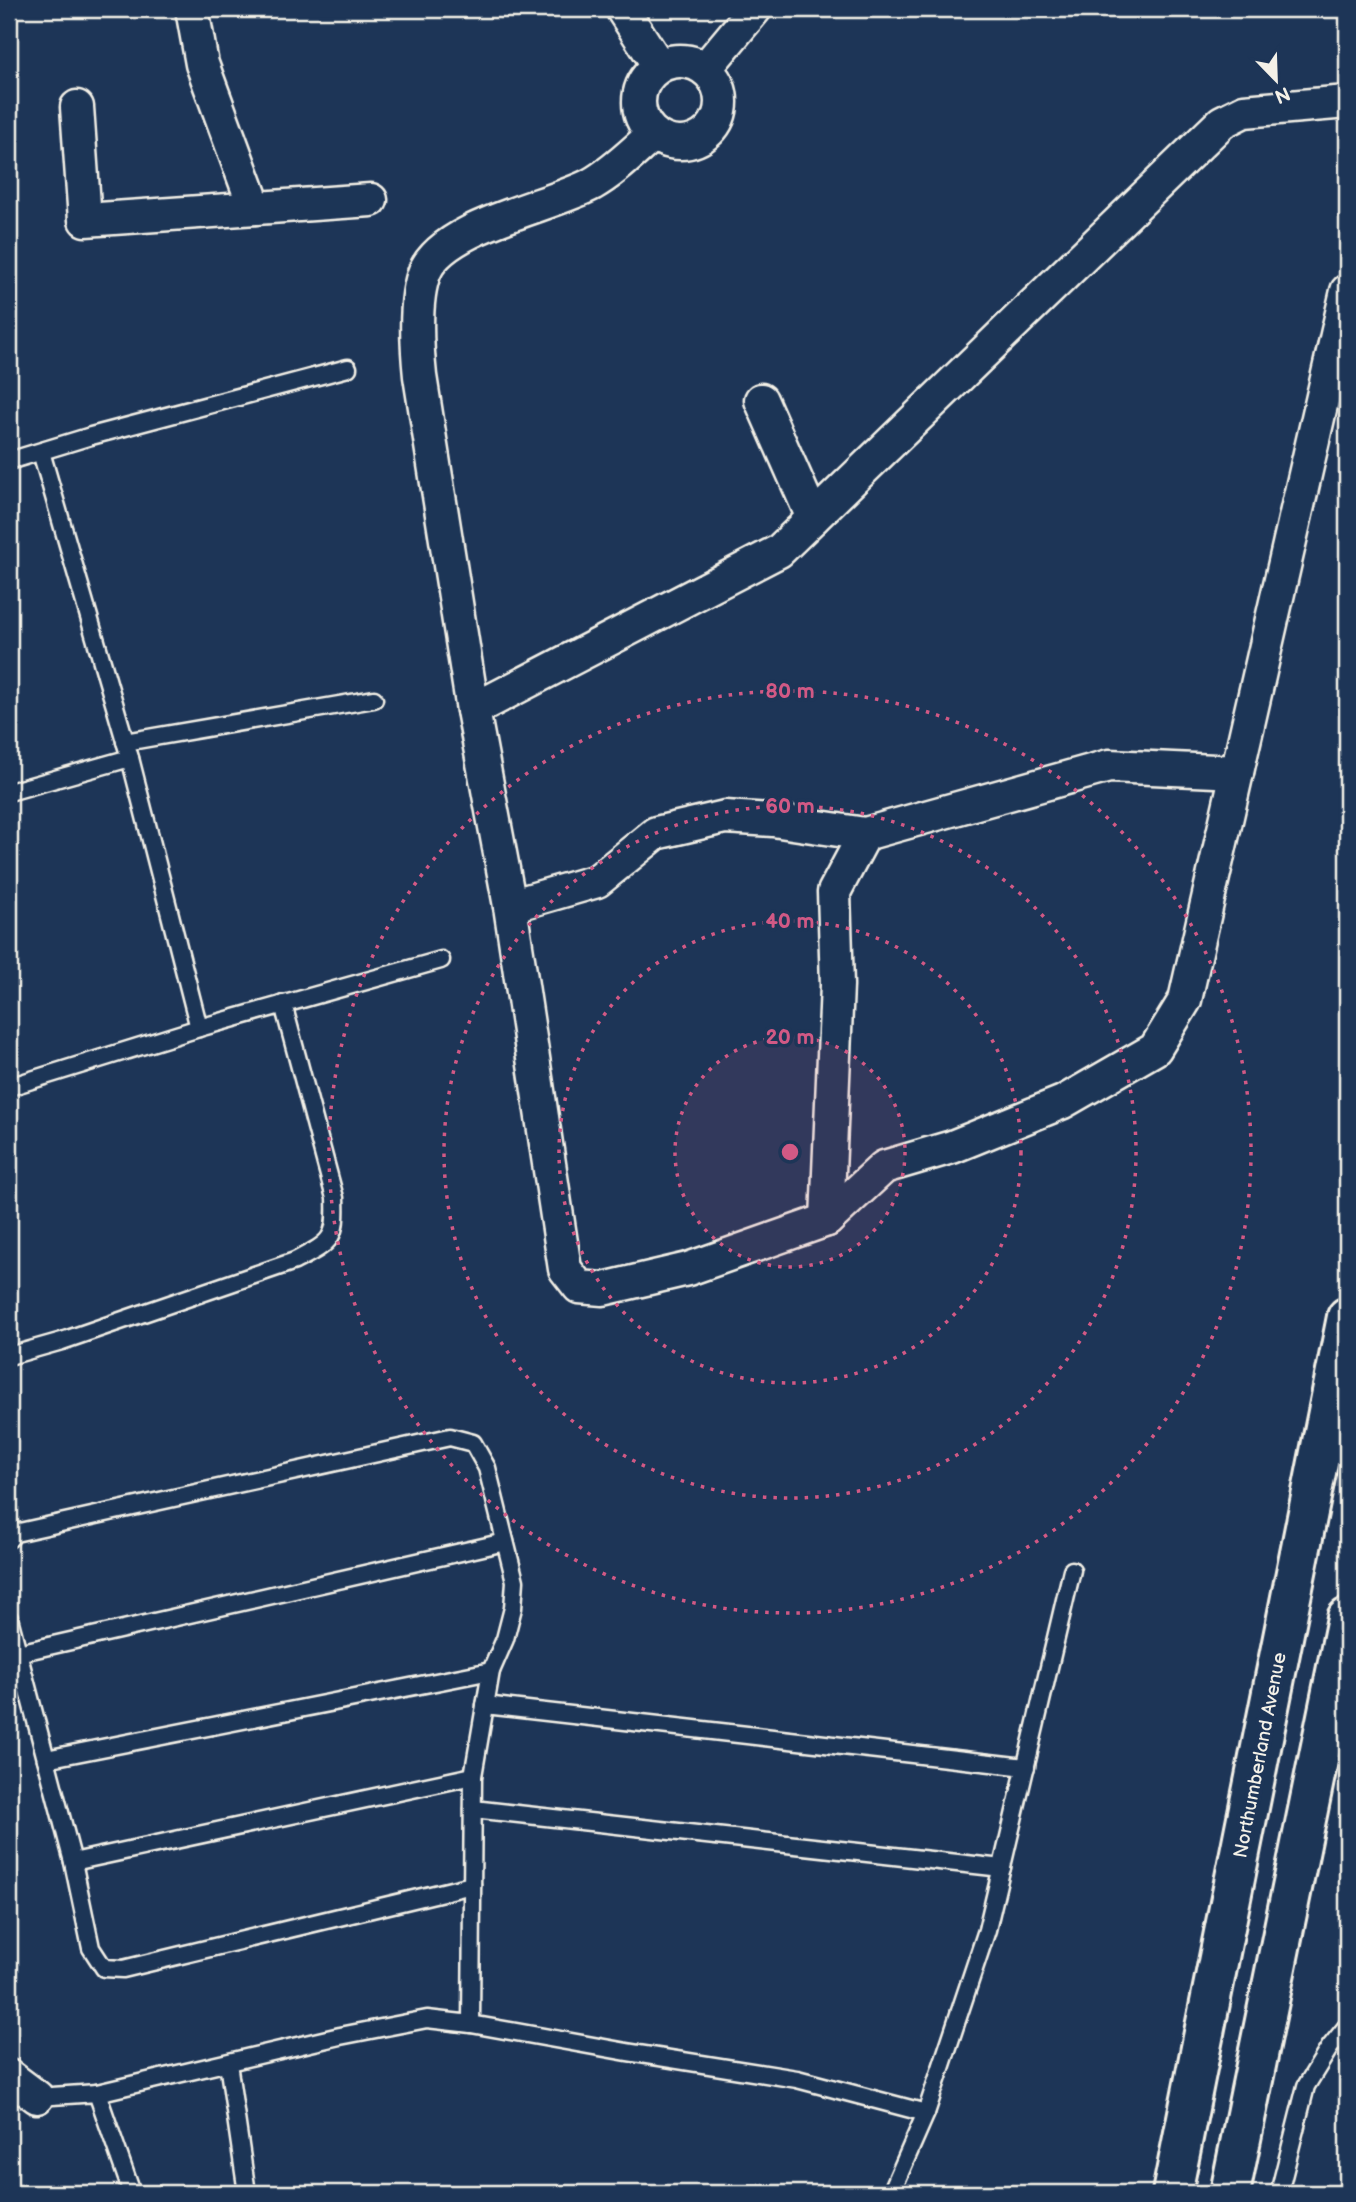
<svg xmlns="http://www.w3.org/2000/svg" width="1356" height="2202" font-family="'Balsamiq Sans',sans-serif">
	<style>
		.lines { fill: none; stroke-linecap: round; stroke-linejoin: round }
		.lane-casing { stroke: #f4f1e8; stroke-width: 21 }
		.street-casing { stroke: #f4f1e8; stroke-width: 37 }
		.secondary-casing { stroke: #f4f1e8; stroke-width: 44 }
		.lane { stroke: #1d3557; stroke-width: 16 }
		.street { stroke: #1d3557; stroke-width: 32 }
		.secondary { stroke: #1d3557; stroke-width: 38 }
		.ring { fill: none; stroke: #d15985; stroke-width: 3.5; stroke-dasharray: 3.5 7 }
		.labels { text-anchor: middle; stroke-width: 7; stroke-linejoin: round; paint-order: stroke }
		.street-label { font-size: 19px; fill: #f4f1e8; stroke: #1d3557 }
		.centre { fill: #d15985; stroke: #1d3557; stroke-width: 3.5 }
		.ring-label { font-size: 21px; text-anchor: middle; font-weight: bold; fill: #d15985; stroke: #1d3557; stroke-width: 7; stroke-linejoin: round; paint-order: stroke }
	</style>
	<rect width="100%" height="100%" fill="#1d3557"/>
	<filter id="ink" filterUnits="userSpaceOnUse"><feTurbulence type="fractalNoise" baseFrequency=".0143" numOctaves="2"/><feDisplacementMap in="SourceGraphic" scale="14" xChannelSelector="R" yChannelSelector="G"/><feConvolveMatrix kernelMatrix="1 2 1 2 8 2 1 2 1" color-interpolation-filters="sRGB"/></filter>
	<g filter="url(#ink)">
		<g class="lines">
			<g class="lane-casing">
				<g id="lane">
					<path d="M41,452l89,306 69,270"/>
					<path d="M9,461l82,-25 257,-68"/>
					<path d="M125,742l249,-43"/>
					<path d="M9,792l121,-34"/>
					<path d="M9,1087l190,-59 242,-68"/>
					<path d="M9,1356l53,-15 233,-80c36,-19 42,-21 40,-63l-52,-194"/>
					<path d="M9,1539l6,-6 435,-96 23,6 14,25 28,113 -2,27 -8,31 -14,32 -18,105 -2,248"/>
					<path d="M9,1618l64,244 18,86 13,20 19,1 349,-84"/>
					<path d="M18,1653l487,-111"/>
					<path d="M485,1705l541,62"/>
					<path d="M46,1759l445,-88"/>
					<path d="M473,1809l529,59"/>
					<path d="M73,1862l400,-86"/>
					<path d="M228,2063l19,130"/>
					<path d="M97,2093l243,-57 87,-17 44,5 156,28 170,27 129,34 -35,80"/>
					<path d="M37,2097l60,-4 35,100"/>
					<path d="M926,2113l61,-183 85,-360"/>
					<path d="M1279,2193l27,-107 24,-39 17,-21"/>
				</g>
			</g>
			<g class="street-casing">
				<g id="street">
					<path d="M192,9l10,55 53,144"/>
					<path d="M622,9l37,57"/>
					<circle cx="680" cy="102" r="41"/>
					<path d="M705,69l50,-60"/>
					<path d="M77,107l8,113 286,-20"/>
					<path d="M654,134c-20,17 -39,37 -62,50 -43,23 -147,41 -167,87 -11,27 -8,76 -5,105l53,334 37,196 55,363 14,18 24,2 85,-20 139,-49 57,-53 68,-20 111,-45 92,-53 30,-49 162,-709"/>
					<path d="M761,400l52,118"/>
					<path d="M473,710l306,-159 443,-429 22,-11 103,-9"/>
					<path d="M510,906l87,-25 59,-48 69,-16 48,3 92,14 244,-68 128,6"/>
					<path d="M827,1220l10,-235 -3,-93 31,-58"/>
					<path d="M9,2076l28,21"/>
				</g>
			</g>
			<g class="secondary-casing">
				<g id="secondary">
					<path d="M1172,2193l175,-876"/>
					<path d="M1230,2193l117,-575"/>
				</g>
			</g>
			<use href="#lane" class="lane"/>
			<use href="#street" class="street"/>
			<use href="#secondary" class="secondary"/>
		</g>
	</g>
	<circle cx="790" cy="1152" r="115" fill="#d15985" fill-opacity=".12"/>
	<g class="ring">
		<circle cx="790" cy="1152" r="115"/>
		<circle cx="790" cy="1152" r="231"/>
		<circle cx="790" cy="1152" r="346"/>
		<circle cx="790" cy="1152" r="461"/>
	</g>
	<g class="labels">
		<g class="street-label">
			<text transform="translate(1259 1755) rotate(-79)" y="7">Northumberland Avenue</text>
		</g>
	</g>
	<circle cx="790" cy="1152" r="10" class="centre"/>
	<g class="ring-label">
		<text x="790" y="698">80 m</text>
		<text x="790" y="813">60 m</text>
		<text x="790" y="928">40 m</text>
		<text x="790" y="1044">20 m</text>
	</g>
	<rect width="1356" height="2202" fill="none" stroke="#1d3557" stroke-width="35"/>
	<rect x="18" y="18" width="1321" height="2167" fill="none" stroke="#f4f1e8" stroke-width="2.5" filter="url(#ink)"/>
	<g transform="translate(1276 80) rotate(157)" stroke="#1d3557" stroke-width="5" paint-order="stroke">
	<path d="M0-5L12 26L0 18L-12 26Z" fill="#f4f1e8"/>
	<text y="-10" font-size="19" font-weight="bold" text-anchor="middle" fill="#f4f1e8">N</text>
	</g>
</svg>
